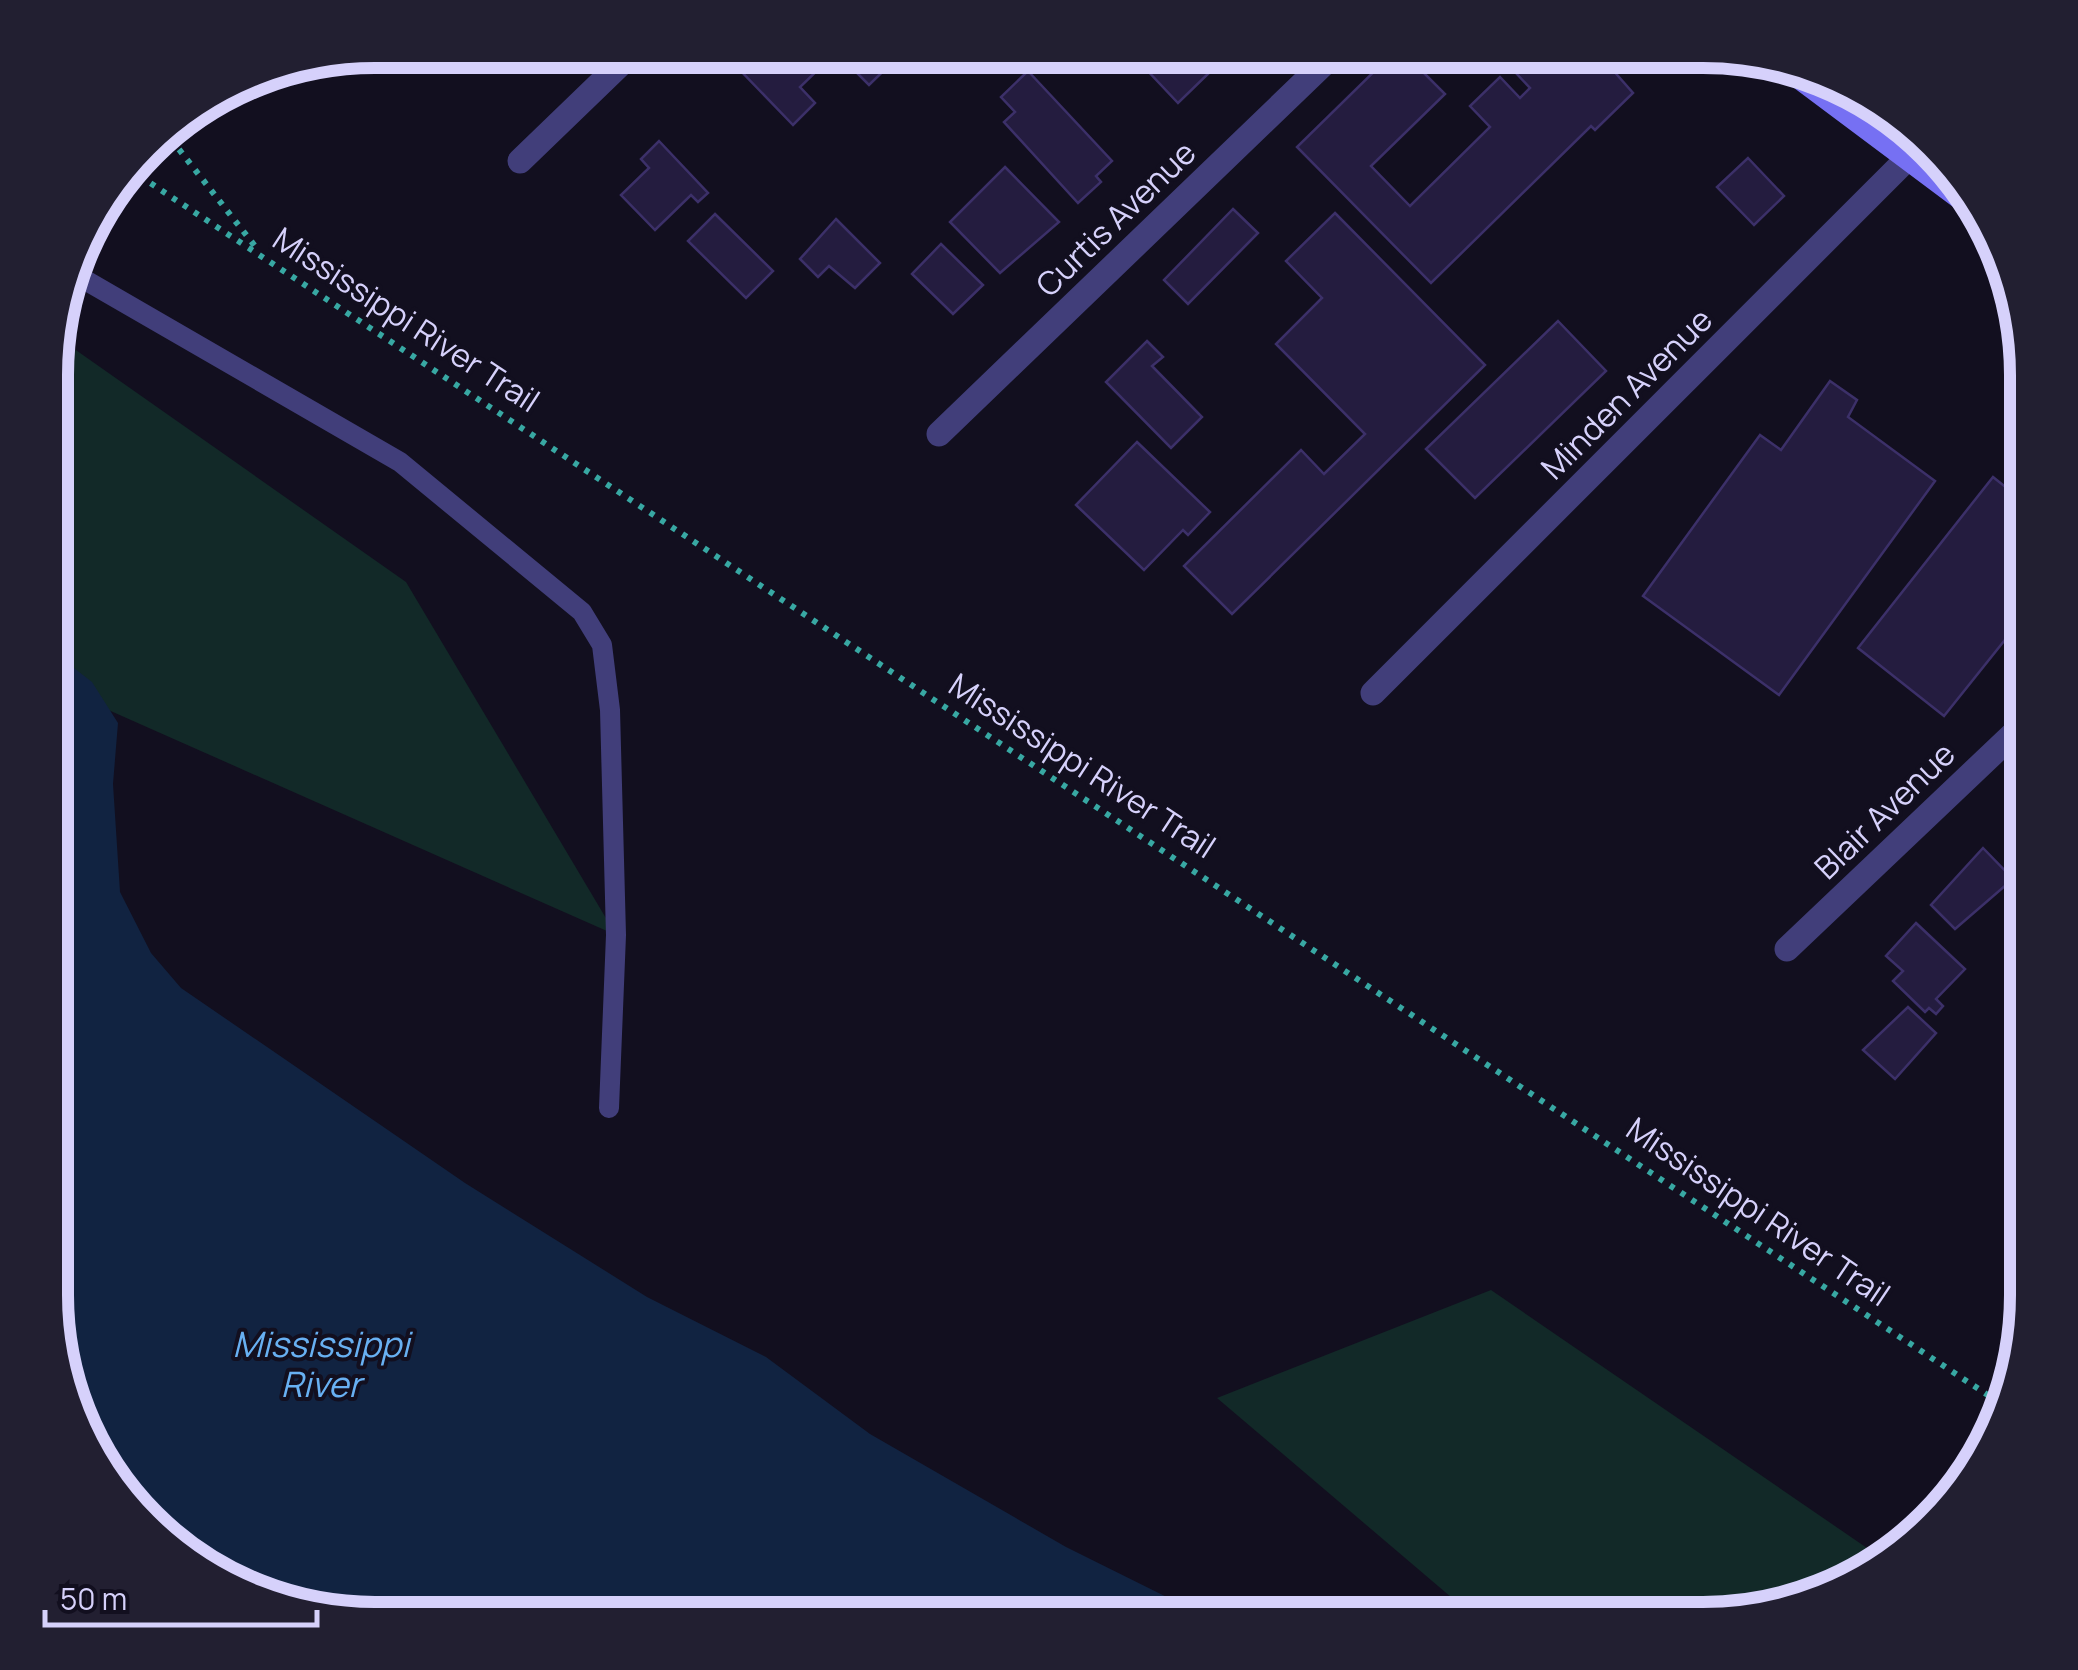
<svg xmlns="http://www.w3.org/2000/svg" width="2078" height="1670" font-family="Manrope,sans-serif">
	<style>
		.green { fill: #122928 }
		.water { fill: #112341 }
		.building { fill: #241c3f; stroke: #3c3069; stroke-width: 2.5 }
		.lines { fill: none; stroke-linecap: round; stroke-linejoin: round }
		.path { stroke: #38a8a3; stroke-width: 6; stroke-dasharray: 5 8; stroke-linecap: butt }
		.lane { stroke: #413e7a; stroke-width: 20 }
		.street { stroke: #413e7a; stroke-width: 25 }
		.secondary { stroke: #7670f3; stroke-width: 25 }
		.labels { text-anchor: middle; stroke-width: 8; stroke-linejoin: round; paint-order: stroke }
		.street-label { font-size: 32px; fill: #d6d1fb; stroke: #120f1f }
		.water-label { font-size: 35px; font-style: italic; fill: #68b0f2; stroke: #120f1f }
		.rim { fill: none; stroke: #d6d1fb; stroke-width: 12 }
	</style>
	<rect width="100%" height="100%" fill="#120f1f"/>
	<g class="green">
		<path d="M53,334l353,248 210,353 -564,-250z"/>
		<path d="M1491,1290l392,269 -55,36 -124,25h-226l-261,-222z"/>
	</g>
	<path class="water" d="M52,651l40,31 26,41 -5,61 7,108 31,61 30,35 284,195 182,114 119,60 104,77 196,113 147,73 -859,-1 -104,-24 -105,-70 -62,-87 -32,-121z"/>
	<g class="building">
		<path d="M765,50h46l13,14 -24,23 15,16 -22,22 -56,-58 14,-14 6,5z"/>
		<path d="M834,50h71l-36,35z"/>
		<path d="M946,50h35l-18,17z"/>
		<path d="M1128,50h61l21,22 -32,31z"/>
		<path d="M1395,51h7l43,43 -74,72 39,40 80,-79 -20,-21 30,-29 20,21 10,-10 -14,-15 12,-12 -11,-10h79l37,42 -38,37 -4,-4 -160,157 -134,-136z"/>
		<path d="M1028,71l84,90 -16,15 5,6 -23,21 -74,-81 11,-10 -14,-15z"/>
		<path d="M659,141l49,52 -10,9 -7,-7 -36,35 -34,-35 28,-27 -8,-9z"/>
		<path d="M1748,158l36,38 -30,29 -37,-38z"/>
		<path d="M1005,167l54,55 -59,51 -50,-51z"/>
		<path d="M1233,209l25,24 -70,71 -24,-24z"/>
		<path d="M1335,213l150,152 -253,249 -48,-48 117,-116 23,24 41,-40 -89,-90 46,-46 -36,-37z"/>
		<path d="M715,214l58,57 -27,27 -58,-57z"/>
		<path d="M836,219l44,44 -25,25 -26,-22 -11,11 -18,-18z"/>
		<path d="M941,244l42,41 -30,29 -41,-40z"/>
		<path d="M1558,321l48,50 -131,127 -49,-49z"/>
		<path d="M1147,341l16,16 -11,9 50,51 -31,31 -65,-66z"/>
		<path d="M1830,381l27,19 -9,17 87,64 -156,214 -136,-99 117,-161 21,15z"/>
		<path d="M1137,442l73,70 -22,23 -5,-5 -39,40 -68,-65z"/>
		<path d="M1993,477l35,28v106l-84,105 -86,-68z"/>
		<path d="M1983,848l30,31 -58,50 -24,-24z"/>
		<path d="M1916,923l49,46 -29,30 7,7 -7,8 -7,-6 -4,4 -32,-31 10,-10 -17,-15z"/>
		<path d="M1908,1007l28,26 -41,46 -32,-29z"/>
	</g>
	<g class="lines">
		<g class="path">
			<path d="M163,129l95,121"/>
			<path d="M129,169l1877,1238"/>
		</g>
		<path class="lane" d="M73,273l327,189 182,150 20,33 8,65 6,225 -7,173"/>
		<g class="street">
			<path d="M520,161l115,-111"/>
			<path d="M939,434l399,-384"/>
			<path d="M1373,693l553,-553"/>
			<path d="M1787,949l241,-229"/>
		</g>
		<path class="secondary" d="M1784,65l190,142"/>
	</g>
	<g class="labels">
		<g class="street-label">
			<text transform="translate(1116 219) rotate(-44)" y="11">Curtis Avenue</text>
			<text transform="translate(406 320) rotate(33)" y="11">Mississippi River Trail</text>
			<text transform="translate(1627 394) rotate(-45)" y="11">Minden Avenue</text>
			<text transform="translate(1082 766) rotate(33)" y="11">Mississippi River Trail</text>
			<text transform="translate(1885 811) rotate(-44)" y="11">Blair Avenue</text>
			<text transform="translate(1758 1212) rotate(34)" y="11">Mississippi River Trail</text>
		</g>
		<g class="water-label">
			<text x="321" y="1357">Mississippi<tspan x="321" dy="40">River</tspan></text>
		</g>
	</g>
	<path d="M0 0H2078V1670H0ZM375 68H1703A307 307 0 0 1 2010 375V1295A307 307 0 0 1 1703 1602H375A307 307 0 0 1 68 1295V375A307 307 0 0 1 375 68Z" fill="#221f31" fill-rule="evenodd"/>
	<path class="rim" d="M375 68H1703A307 307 0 0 1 2010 375V1295A307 307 0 0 1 1703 1602H375A307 307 0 0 1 68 1295V375A307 307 0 0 1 375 68Z"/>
	<path d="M45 1610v15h272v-15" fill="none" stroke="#d6d1fb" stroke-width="5"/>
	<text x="60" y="1610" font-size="30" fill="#d6d1fb" stroke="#120f1f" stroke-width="8" paint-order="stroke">50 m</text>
</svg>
